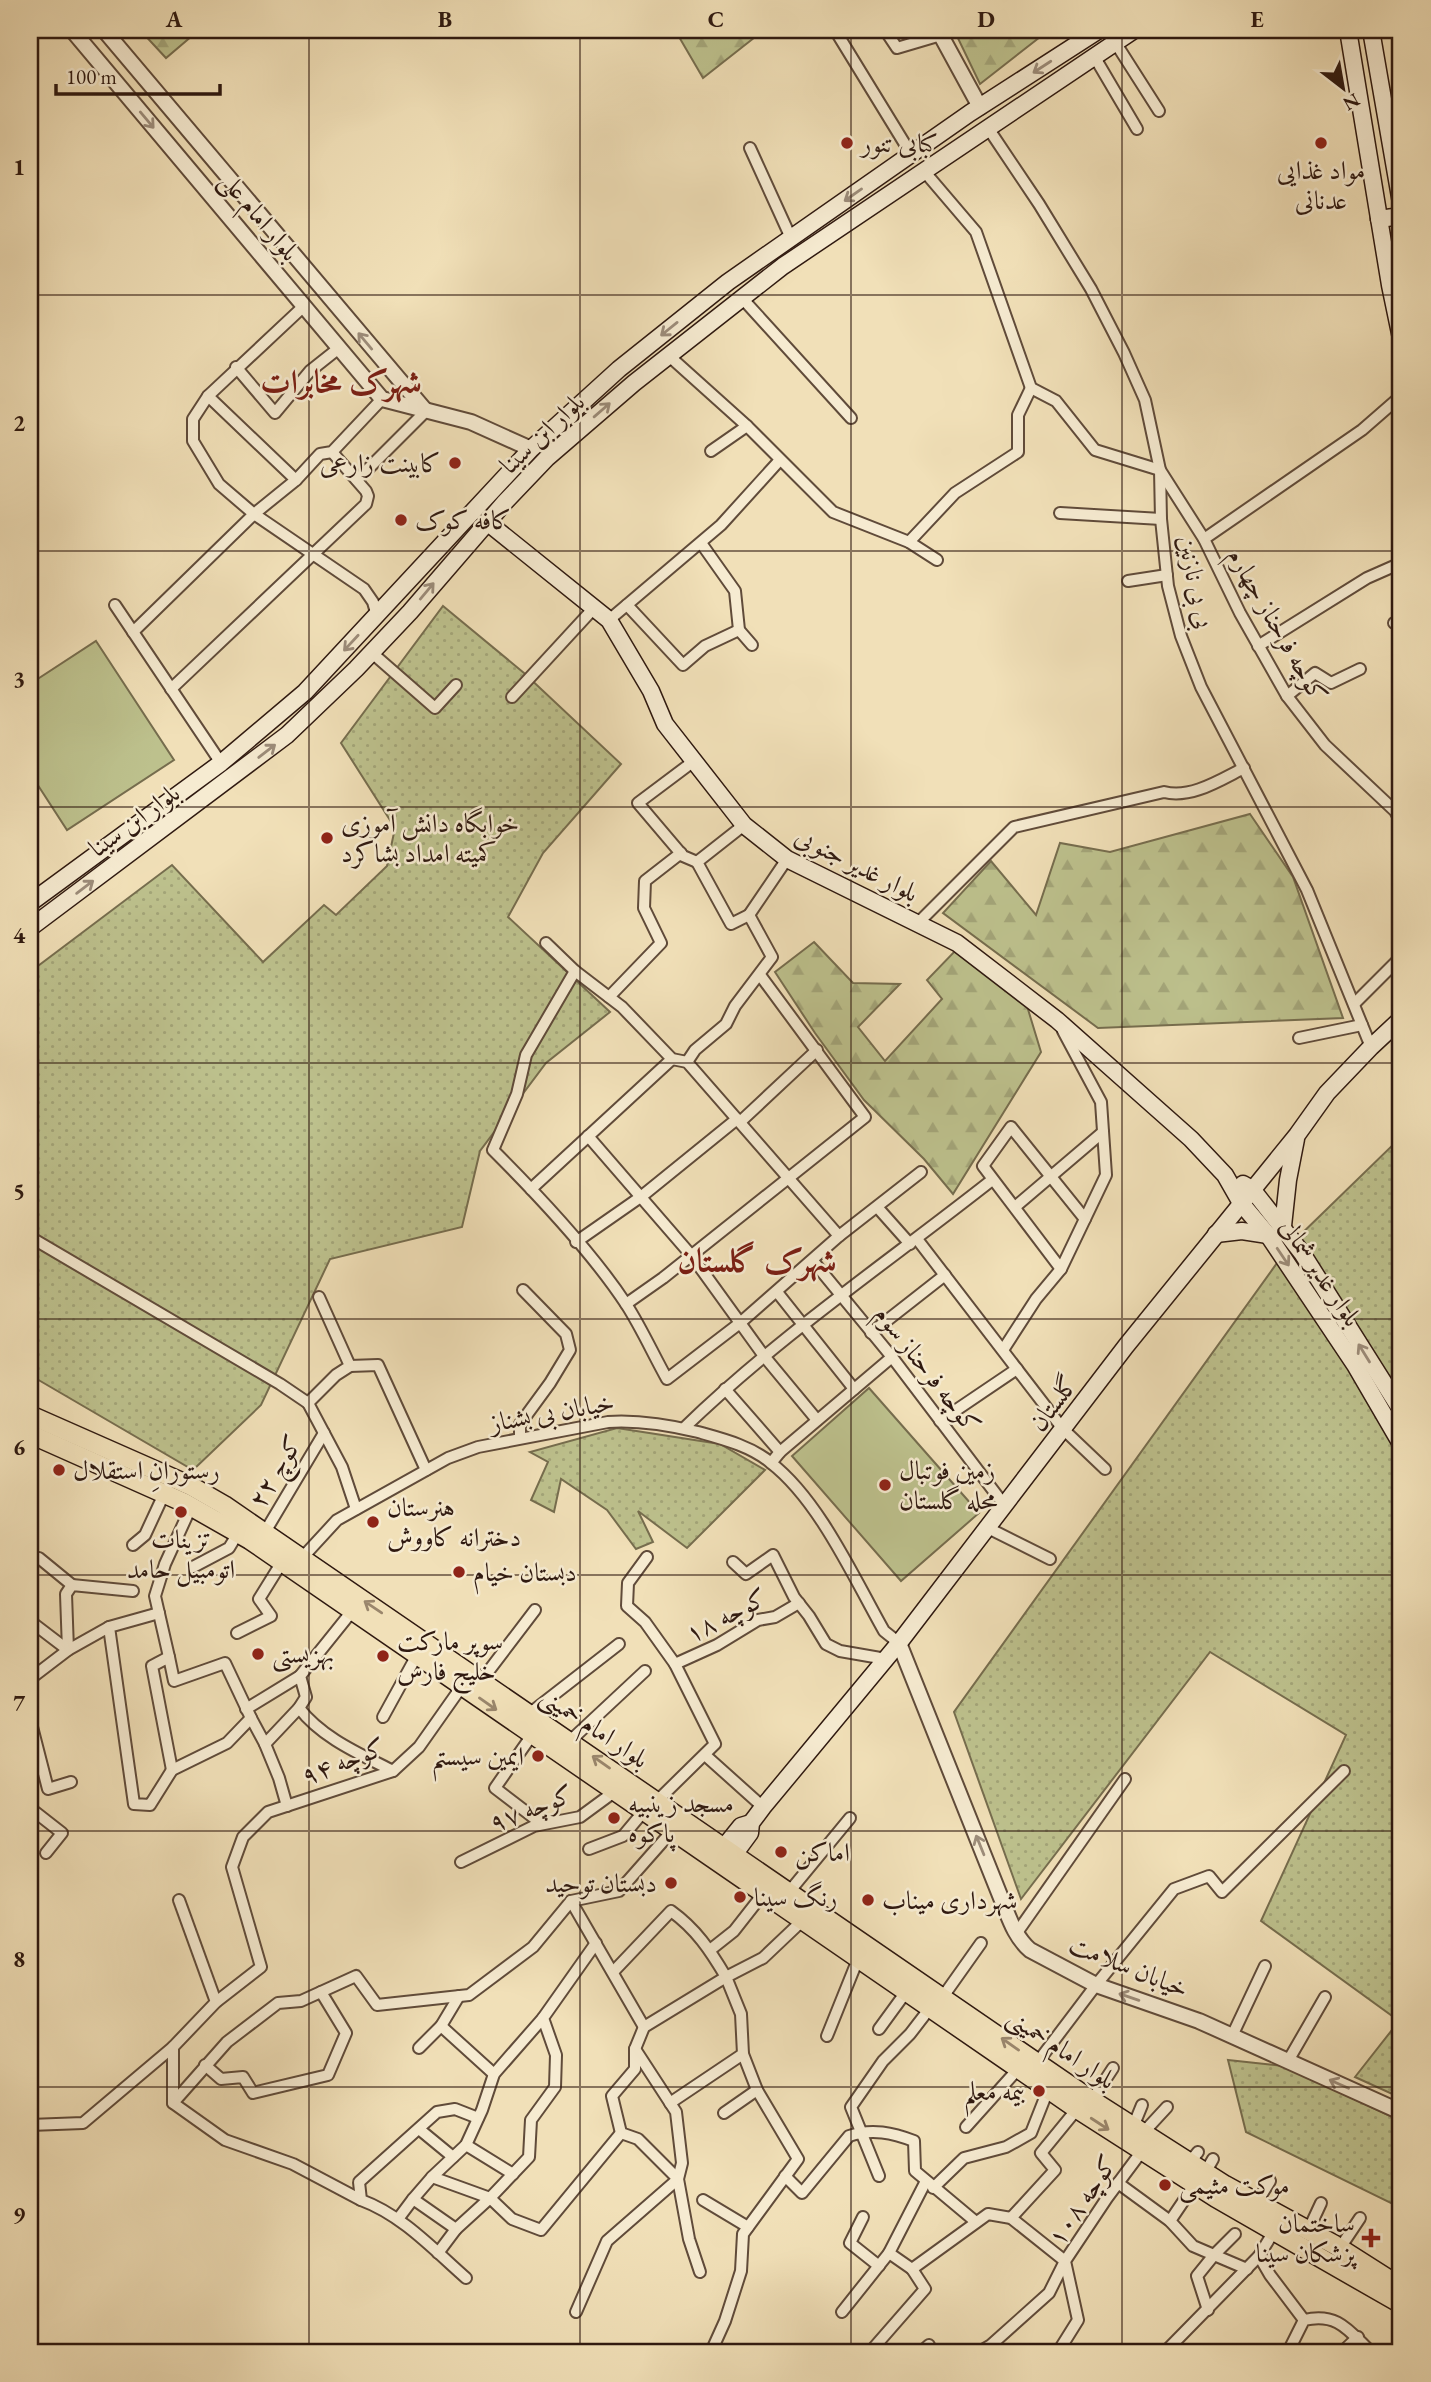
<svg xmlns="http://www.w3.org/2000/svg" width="1431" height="2382" font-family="'EB Garamond',Amiri,serif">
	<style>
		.grass { fill: #bdc18d; stroke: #766d4e; stroke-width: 2 }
		.forest { fill: url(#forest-firs); stroke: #766d4e; stroke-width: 2 }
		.garden { fill: url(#garden-dots); stroke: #766d4e; stroke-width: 2 }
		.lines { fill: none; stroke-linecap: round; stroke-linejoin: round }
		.minor-casing { stroke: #604b3a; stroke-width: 14 }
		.tertiary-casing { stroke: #604b3a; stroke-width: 18 }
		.secondary-casing { stroke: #2f1910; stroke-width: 19 }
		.primary-casing { stroke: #2f1910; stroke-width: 21 }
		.minor { stroke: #f6ebd1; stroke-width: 10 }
		.tertiary { stroke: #f6ebd1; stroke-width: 14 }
		.secondary { stroke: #f6ebd1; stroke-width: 16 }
		.primary { stroke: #f1e0b8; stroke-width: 18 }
		.oneway { stroke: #9c8c7a }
		.oneway2 { stroke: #9a866c }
		.grid { fill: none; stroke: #2f1910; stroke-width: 2; stroke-opacity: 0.55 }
		.poi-dot { fill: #8f2418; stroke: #f6ebd1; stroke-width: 2.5 }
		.labels { text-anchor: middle; stroke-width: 5; stroke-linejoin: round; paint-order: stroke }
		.poi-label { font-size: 26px; fill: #2f1910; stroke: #f6ebd1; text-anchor: start }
		.street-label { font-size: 26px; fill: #2f1910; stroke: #f6ebd1 }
		.district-label { font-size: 33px; font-weight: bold; fill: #7a1f14; stroke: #f6ebd1 }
		.neatline { fill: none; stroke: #2f1910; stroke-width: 2.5 }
		.grid-label { font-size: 23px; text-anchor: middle; font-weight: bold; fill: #2f1910 }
	</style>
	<defs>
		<pattern id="forest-firs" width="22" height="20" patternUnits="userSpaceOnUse" patternTransform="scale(1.75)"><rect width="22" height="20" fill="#bdc18d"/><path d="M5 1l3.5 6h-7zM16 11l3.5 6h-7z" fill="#a3a579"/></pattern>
		<pattern id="garden-dots" width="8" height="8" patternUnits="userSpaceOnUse" patternTransform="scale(1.75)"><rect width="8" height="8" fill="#bdc18d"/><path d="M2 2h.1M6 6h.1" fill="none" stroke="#a3a579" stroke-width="1.8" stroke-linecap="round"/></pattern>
	</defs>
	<rect width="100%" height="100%" fill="#f1e0b8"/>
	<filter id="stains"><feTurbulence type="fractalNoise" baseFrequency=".00286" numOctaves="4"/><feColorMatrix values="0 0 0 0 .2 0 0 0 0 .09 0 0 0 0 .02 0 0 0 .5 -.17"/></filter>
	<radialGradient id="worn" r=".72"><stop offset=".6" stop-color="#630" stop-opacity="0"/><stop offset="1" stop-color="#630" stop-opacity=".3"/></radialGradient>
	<g class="grass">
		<path d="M96,641l78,119 -107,70 -37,-57v-89z"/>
		<path d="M869,1388l110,125 -78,68 -109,-125z"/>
	</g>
	<g class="forest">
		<path d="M140,30h59l-33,28z"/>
		<path d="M675,30h89l-61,48z"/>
		<path d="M954,30h95l-69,54z"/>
		<path d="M1250,814l43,63 50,141 -245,10 -155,-115 48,-52 45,54 24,-72 50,9z"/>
		<path d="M814,942l39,41 47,1 -42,43 27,34 57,-62 -15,-19 28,-29 72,55 14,46 -88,142 -29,-35 -60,-59 -49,-67 -40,-61z"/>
	</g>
	<g class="garden">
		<path d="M443,606l81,67 97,91 -78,89 -35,64 102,95 -64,51 -66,88 -18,76 -132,32 -69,146 -68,65 -163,-95v-403l142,-107 91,97 61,-57 12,10 51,-49 8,-38 -54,-85z"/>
		<path d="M1401,1137v961l-46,-21 44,-56 -138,-100 85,-186 -136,-83 -189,247 -67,-187 336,-467z"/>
		<path d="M617,1428l103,16 45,26 -78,78 -49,-37 15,31 -17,7 -29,-39 -46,-31 -7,33 -23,-12 17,-38 -18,-10z"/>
		<path d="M1228,2060l56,6 117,55v87l-155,-76z"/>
	</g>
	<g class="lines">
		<g class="minor-casing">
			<g id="minor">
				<path d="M835,30l76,124"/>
				<path d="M885,30l12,18 44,-13"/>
				<path d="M1115,42l44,69"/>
				<path d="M1094,56l43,73"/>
				<path d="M988,128l51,76 52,85 33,64 21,47 15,70 1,49 7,67 13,50 20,51 106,203 64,157"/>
				<path d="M750,148l41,90"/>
				<path d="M924,171l52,61 55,156 25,13 39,49 65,20 44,69 36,74 47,83 38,49 70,66 6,11"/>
				<path d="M741,297l110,121"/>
				<path d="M304,306l-96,90 -15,23v22l26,43 35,30 110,75 9,13 4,14"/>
				<path d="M668,355l79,71 86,86 76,30 28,18"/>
				<path d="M236,367l39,46 35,-42 29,-23"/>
				<path d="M208,396l88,84"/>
				<path d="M711,451l36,-25"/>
				<path d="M357,480l69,-69"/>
				<path d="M1060,513l101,6"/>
				<path d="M1204,539l158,-109 39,-34"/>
				<path d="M909,542l46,-49 63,-41v-37l13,-27"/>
				<path d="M701,543l34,48 4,39 13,15"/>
				<path d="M1128,581l39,-6"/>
				<path d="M115,605l106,158"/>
				<path d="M627,605l56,60 22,-19 34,-16"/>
				<path d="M609,620l112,-95 58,-64"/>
				<path d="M1394,623l7,-3"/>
				<path d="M133,632l121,-118 42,-34 24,-26 12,-2 50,-53"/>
				<path d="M1399,643l2,-1"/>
				<path d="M1258,646l109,-68 34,-15"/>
				<path d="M371,652l64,56 21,-23"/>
				<path d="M171,689l195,-185 2,-8 -2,-5 -34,-39"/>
				<path d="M1287,696l28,-23 16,10 29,-14"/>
				<path d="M512,697l82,-89"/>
				<path d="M694,761l-56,42 45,53 14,6"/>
				<path d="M744,825l-47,37 34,62 18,-9"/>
				<path d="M918,923l96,-96 150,-35c27,7 56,-12 80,-24"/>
				<path d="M546,943l29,28 47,36 50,52 15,3 152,174"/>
				<path d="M575,971l-49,84 -9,39 -24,56c45,45 98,101 133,154 15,23 27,50 41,75l73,-56 99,-87 82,-64"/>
				<path d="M609,997l52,-54 -17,-35 1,-27 36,-28"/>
				<path d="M1354,1004l47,-47"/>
				<path d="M1299,1038l63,-13"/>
				<path d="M687,1062l8,-12 31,-26 9,-18 37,-49 -23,-42 38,-56"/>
				<path d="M740,1122l77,-72"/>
				<path d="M588,1136l103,119 73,101 53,64"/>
				<path d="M531,1189l141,-130"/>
				<path d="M1015,1207l88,-75"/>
				<path d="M878,1208l32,36"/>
				<path d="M30,1237l250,147 28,19"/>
				<path d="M917,1239l146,190 42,40"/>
				<path d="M576,1242l66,-46 95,-77"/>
				<path d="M813,1261l79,96 113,149"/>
				<path d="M1061,1269l-78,-103 28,-39 74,92"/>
				<path d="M777,1292l77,97"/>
				<path d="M319,1297l31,69 -14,9 -28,28 34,64 14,42"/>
				<path d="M626,1304l37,-26 202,-161 -105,-142"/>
				<path d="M871,1333l74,-58"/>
				<path d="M1003,1350l33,-51 25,-30 45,-94 -5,-73 -38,-71"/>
				<path d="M350,1366l28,-1 48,105"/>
				<path d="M725,1389l55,63"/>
				<path d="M940,1421l77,-52"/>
				<path d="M684,1428c95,-92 204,-166 308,-248"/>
				<path d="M520,1438v-14l30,-41 20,-33 -4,-16 -43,-44"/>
				<path d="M771,1463l9,-11 112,-95"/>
				<path d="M988,1528l62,31"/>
				<path d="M265,1532l59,-99"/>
				<path d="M133,1545l12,-10 19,-41"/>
				<path d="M647,1557l-19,26 -1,23 18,16 30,42"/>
				<path d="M39,1558l33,27"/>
				<path d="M302,1558l35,-38 111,-62 30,-11 130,-25c29,-2 61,3 90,10 25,7 53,14 73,31 48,37 83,115 113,168l15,12"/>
				<path d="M733,1562l13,12 27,-19 21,42 15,19 17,28 14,7 46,8"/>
				<path d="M193,1567l36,-19 9,-15"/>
				<path d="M159,1613l-50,14 25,177 16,1 22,-35 55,-27 24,-25 14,26 34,-36 7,-11 -6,-21 53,-66"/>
				<path d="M30,1621l38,29 41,-23"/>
				<path d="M237,1633l34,-17 -12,-17 23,-37"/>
				<path d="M169,1657l-14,-61 10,-32 26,-57"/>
				<path d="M30,1679l38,-29 -2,-56 6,-9 61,6"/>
				<path d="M481,1681l54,-71"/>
				<path d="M299,1708c23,30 61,46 94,63"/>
				<path d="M246,1709l54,-33"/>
				<path d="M529,1714l90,-70"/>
				<path d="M383,1717l34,-62"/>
				<path d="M30,1719l18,70 23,-7"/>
				<path d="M532,1735l-37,53 47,36"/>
				<path d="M570,1741l75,-70"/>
				<path d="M265,1744l14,34 8,28"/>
				<path d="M705,1755l58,52"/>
				<path d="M172,1770l-20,-104 17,-9 5,24 51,-18 26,55"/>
				<path d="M657,1801l58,-57 -40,-80 42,-19 41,-25 17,-3 24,-14"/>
				<path d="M30,1808l32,25 -16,20"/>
				<path d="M589,1849l34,-13 21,-25"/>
				<path d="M461,1862l73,-36 46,-9 34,-25"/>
				<path d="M789,1892l61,-74"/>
				<path d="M179,1900l37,102"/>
				<path d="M571,1901l73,126"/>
				<path d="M571,1901l48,-10 53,-60"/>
				<path d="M1016,1934l109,-155"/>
				<path d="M710,1950l24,-19 29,-37"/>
				<path d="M942,1998l39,-55"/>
				<path d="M543,2018l-49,56 -12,36 -16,35 -34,32 58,21 22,21 29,11 80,-97"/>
				<path d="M441,2026l53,48"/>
				<path d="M879,2029l27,-37"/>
				<path d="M827,2036l31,-77"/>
				<path d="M1232,2036l33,-70"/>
				<path d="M419,2048l22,-22 18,-30"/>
				<path d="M635,2049l41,63 6,51 -4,16 11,60 11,33"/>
				<path d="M1288,2061l37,-64"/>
				<path d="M1037,2063l59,-78 78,-96 35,-13 13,16 122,-121"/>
				<path d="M205,2065l16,14 22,-2 10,16 75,-18 18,-42 -25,-41"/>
				<path d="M1092,2100l21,-32"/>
				<path d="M173,2103v-56"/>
				<path d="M670,2103l73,-49"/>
				<path d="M724,2113l33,-23"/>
				<path d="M30,2125l53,-2 90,-76 43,-45 45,-35 -29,-100 11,-30 25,-25 125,-41 26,-24 43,-61"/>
				<path d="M966,2127l52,-58"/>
				<path d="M1133,2127l9,-22"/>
				<path d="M419,2129l34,28"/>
				<path d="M1143,2133l24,-26"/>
				<path d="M466,2145l47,29"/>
				<path d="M1189,2163l9,-11"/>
				<path d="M1205,2173l8,-14"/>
				<path d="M785,2176l17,17 47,-57c23,-8 44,-3 65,5l1,30 61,51"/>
				<path d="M879,2176l-28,-69 32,-46 27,-27 20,-26"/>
				<path d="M432,2177l-19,22 43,30 34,-31 39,-41 2,-37 24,-33 1,-32 -13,-37 53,-75"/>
				<path d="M1118,2183l52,38 23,25 21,9 -17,21 11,34"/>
				<path d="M933,2188l31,-30 42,-11 25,-14 17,-43"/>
				<path d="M361,2200l-68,-36 -68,-24 -52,-37 54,-61 51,-39 23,-2 55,-25 21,29 92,-10 64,-48 38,-46"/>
				<path d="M703,2200l45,27"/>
				<path d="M1257,2202l13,-21"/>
				<path d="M863,2217l-13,26 29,23"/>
				<path d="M1011,2218l44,-48 -14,-17 36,-44"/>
				<path d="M398,2219l15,-20"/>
				<path d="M1170,2221l25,-37"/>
				<path d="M1308,2231l13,-28"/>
				<path d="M1235,2234l-21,21 33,14"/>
				<path d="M1340,2248l20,-30"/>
				<path d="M438,2253l18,-24"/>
				<path d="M1259,2256l11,19 34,45"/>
				<path d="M912,2269l-23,-16 37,-72"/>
				<path d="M466,2278c-33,-29 -64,-63 -105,-78l-2,-18 78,-70 18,-3 23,9"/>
				<path d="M576,2312l31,-71 71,-62 -40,-40 -17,-6 -9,-37 23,-27v-20l9,-22 82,-50c-16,-27 -30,-48 -55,-66l-58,61"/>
				<path d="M842,2312l47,-59"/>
				<path d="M711,2352l14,-31 16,-50 2,-37 55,-75 -41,-69 -14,-36 -2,-40 -15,-37 37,-19 39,-37"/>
				<path d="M870,2352l55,-63 -13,-20 76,-55 23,4 54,43 -16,32 -58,52 -12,7"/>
				<path d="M921,2352l8,-7"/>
				<path d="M1058,2352l20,-32 -13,-59 42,-63 35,-47"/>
				<path d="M1165,2352l94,-96 15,-25"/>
				<path d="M1288,2352l16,-32c34,-8 45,11 67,32"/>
				<path d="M1342,2352l16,-15"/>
			</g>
		</g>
		<g class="tertiary-casing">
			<g id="tertiary">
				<path d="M72,30l310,369 89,23 60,27"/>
				<path d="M104,30l321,380"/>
				<path d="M938,30l42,77"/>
				<path d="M899,1643l102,255c8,19 13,38 29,52l66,35 103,36 202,91"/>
			</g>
		</g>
		<g class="secondary-casing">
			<g id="secondary">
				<path d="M1348,30l42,255 11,53"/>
				<path d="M1371,30l30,173"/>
				<path d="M1379,219l22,-3"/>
				<path d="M487,522l122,98 42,71 14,33 79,101 43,34 170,84 100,77 134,119 34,36 16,28 27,32 87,130 46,79"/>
				<path d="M30,903l191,-140 84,-71 226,-243 88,-80 109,-87 242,-169 129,-83"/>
				<path d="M30,928l257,-193 69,-66 54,-57 95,-110 42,-44 87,-75 149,-117 351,-236"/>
				<path d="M1243,1184l9,5 50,64 99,157"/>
				<path d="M1283,1226l5,-46 8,-41"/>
				<path d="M1216,1234l26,-3 26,4"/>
				<path d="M716,1857l25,-31 10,-3"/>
				<path d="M728,1863l22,-30 1,-10 12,-16 136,-164 227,-297 171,-211 30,-42 44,-46 30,-28"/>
			</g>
		</g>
		<g class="primary-casing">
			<g id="primary">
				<path d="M30,1415l161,71 33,19 860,590 141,90 110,60 66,42"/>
				<path d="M30,1434l155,69 65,37 827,569 139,89 185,106"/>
			</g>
		</g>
		<use href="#minor" class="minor"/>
		<use href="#tertiary" class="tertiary"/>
		<use href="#secondary" class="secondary"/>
		<use href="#primary" class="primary"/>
	</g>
	<defs><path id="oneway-shaft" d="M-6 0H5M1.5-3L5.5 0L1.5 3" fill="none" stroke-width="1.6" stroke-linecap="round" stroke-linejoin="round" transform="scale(1.75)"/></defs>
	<g class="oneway">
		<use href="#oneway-shaft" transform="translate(1042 67) rotate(147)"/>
		<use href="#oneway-shaft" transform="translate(147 120) rotate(50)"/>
		<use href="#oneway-shaft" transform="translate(853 195) rotate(145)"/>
		<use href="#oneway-shaft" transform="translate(669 329) rotate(141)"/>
		<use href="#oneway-shaft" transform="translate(365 341) rotate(-130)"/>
		<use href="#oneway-shaft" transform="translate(602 410) rotate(-41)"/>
		<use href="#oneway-shaft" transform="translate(427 591) rotate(-50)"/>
		<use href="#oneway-shaft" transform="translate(351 643) rotate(133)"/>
		<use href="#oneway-shaft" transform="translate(267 751) rotate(-38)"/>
		<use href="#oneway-shaft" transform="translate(85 887) rotate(-37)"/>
		<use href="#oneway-shaft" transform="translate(1283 1257) rotate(56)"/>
		<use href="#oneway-shaft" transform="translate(1364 1353) rotate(-122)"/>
		<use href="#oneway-shaft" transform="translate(980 1845) rotate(-112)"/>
		<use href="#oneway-shaft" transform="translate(1129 1997) rotate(-161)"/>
		<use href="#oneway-shaft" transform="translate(1339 2084) rotate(-156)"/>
	</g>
	<g class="oneway2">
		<use href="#oneway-shaft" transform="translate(373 1607) rotate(-146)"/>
		<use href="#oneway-shaft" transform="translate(488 1704) rotate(35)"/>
		<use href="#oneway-shaft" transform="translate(601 1762) rotate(-145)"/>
		<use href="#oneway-shaft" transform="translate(1010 2044) rotate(-145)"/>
		<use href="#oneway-shaft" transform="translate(1100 2124) rotate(33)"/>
	</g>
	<path class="grid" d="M309,30v2322M580,30v2322M851,30v2322M1122,30v2322M30,295h1371M30,551h1371M30,807h1371M30,1063h1371M30,1319h1371M30,1575h1371M30,1831h1371M30,2087h1371"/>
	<g class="poi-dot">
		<circle cx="847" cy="143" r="7"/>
		<circle cx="1321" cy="143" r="7"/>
		<circle cx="455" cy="463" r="7"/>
		<circle cx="401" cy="520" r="7"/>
		<circle cx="327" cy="838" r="7"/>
		<circle cx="59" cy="1470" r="7"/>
		<circle cx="885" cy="1485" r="7"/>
		<circle cx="181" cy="1512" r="7"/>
		<circle cx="373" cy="1522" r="7"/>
		<circle cx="459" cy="1572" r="7"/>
		<circle cx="258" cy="1654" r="7"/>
		<circle cx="383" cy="1656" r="7"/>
		<circle cx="538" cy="1756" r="7"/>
		<circle cx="614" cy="1818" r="7"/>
		<circle cx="781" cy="1852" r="7"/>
		<circle cx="671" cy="1883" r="7"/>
		<circle cx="740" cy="1897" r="7"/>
		<circle cx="868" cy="1900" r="7"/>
		<circle cx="1039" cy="2091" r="7"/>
		<circle cx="1165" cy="2185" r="7"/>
		<path d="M1367.5 2227.5h7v7h7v7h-7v7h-7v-7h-7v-7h7z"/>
	</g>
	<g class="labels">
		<g class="poi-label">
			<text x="861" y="152">کبابی تنور</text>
			<text x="1321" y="179" text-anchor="middle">مواد غذایی<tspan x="1321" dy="30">عدنانی</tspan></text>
			<text x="441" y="472" text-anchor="end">کابینت زارعی</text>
			<text x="415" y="529">کافه کوک</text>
			<text x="341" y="832">خوابگاه دانش آموزی<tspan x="341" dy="30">کمیته امداد بشاکرد</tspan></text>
			<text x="73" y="1479">رستورانِ استقلال</text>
			<text x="899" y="1479">زمین فوتبال<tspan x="899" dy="30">محله گلستان</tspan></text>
			<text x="387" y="1516">هنرستان<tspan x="387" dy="30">دخترانه کاووش</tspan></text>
			<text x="181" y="1548" text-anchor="middle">تزینات<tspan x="181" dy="30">اتومبیل حامد</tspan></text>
			<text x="473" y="1581">دبستان خیام</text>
			<text x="397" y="1650">سوپر مارکت<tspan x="397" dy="30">خلیج فارس</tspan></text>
			<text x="272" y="1663">بهزیستی</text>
			<text x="524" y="1765" text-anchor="end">ایمین سیستم</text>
			<text x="628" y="1812">مسجد زینبیه<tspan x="628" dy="30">پاکوه</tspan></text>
			<text x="795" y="1861">اماکن</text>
			<text x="657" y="1892" text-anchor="end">دبستان توحید</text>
			<text x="754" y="1906">رنگ سینا</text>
			<text x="882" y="1909">شهرداری میناب</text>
			<text x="1025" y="2100" text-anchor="end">بیمه معلم</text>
			<text x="1179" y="2194">موکت مثیمی</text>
			<text x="1355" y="2232" text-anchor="end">ساختمان<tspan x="1355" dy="30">پزشکان سینا</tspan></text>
		</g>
		<g class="street-label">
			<text transform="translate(260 216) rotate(50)" y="9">بلوار امام علی</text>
			<text transform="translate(542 433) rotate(-43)" y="9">بلوار ابن سینا</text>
			<text transform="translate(1196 582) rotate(79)" y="9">بی بی نازنین</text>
			<text transform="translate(1278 625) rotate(60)" y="9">کوچه فرحناز چهارم</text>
			<text transform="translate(134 820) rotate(-36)" y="9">بلوار ابن سینا</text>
			<text transform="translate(857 864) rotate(27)" y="9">بلوار غدیر جنوبی</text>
			<text transform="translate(1321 1272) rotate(56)" y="9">بلوار غدیر شمالی</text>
			<text transform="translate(928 1369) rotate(52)" y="9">کوچه فرحناز سوم</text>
			<text transform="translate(1053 1403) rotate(-53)" y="9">گلستان</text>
			<text transform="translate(552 1412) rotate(-10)" y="9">خیابان بی بشناز</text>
			<text transform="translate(275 1471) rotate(-59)" y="9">کوچ ۲۲</text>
			<text transform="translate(726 1615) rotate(-27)" y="9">کوچه ۱۸</text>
			<text transform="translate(595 1727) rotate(34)" y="9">بلوار امام خمینی</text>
			<text transform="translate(343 1761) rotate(-21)" y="9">کوچه ۹۴</text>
			<text transform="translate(531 1808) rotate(-21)" y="9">کوچه ۹۷</text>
			<text transform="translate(1129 1966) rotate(22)" y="9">خیابان سلامت</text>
			<text transform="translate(1062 2048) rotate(34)" y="9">بلوار امام خمینی</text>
			<text transform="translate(1082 2200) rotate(-56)" y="9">کوچه ۱۰۸</text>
		</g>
		<g class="district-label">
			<text x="341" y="393">شهرک مخابرات</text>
			<text x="757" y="1272">شهرک گلستان</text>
		</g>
	</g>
	<rect width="1431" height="2382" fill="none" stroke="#f1e0b8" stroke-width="77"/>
	<g transform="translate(1343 88) rotate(149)" stroke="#f6ebd1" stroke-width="5" paint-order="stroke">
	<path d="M0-5L12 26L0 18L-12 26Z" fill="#2f1910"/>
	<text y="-10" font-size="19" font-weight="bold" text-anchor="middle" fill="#2f1910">N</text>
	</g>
	<path d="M56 84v10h164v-10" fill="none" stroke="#2f1910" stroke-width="3.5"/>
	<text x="66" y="84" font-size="21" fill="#2f1910" stroke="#f6ebd1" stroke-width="5" paint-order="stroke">100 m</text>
	<rect x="38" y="38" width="1354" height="2306" class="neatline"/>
	<g class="grid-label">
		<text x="174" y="27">A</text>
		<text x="445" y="27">B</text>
		<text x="716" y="27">C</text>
		<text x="986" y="27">D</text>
		<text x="1257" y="27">E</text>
		<text x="19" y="175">1</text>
		<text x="19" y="431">2</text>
		<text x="19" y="687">3</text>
		<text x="19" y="943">4</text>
		<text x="19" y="1199">5</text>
		<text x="19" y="1455">6</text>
		<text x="19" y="1711">7</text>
		<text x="19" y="1967">8</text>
		<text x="19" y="2223">9</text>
	</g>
	<rect width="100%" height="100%" filter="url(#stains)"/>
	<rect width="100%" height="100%" fill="url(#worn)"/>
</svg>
